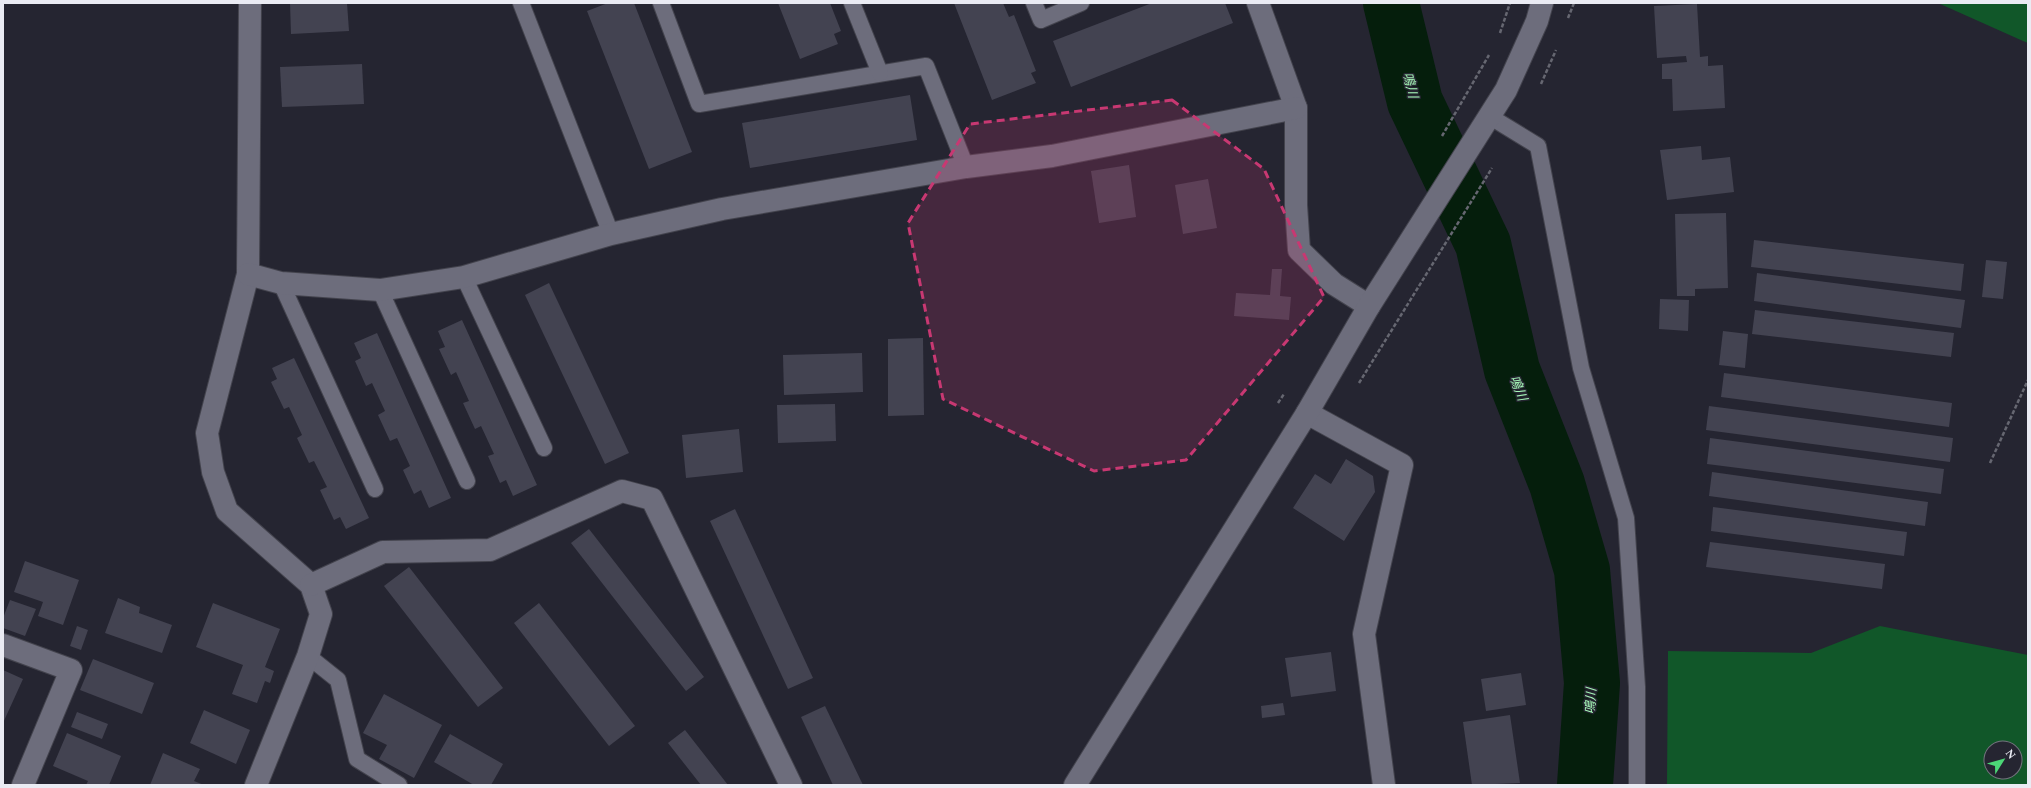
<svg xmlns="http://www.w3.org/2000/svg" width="2031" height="788" font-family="Spectral,'Noto Sans JP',serif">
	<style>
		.green { fill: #115729; fill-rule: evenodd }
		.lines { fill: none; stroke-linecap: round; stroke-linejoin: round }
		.river { stroke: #051e0c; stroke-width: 56 }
		.building { fill: #434351 }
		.lane-casing { stroke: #43434d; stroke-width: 18 }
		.street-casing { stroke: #43434d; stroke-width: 24 }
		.secondary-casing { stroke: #43434d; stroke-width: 24 }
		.path { stroke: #666771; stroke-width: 2.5; stroke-dasharray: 4 2; stroke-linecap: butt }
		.lane { stroke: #6d6d7c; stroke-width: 16 }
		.street { stroke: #6d6d7c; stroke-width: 22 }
		.secondary { stroke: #6d6d7c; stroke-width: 22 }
		.marked { fill: #c83872; fill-opacity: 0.2; stroke: #c83872; stroke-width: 3; stroke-dasharray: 8 5; stroke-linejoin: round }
		.labels { text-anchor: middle; stroke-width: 3; stroke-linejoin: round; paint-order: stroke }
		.water-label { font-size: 13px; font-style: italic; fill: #a7fab9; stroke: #252531 }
	</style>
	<rect width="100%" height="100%" fill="#252531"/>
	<g class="green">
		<path d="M1938,3h90v40l-5,-2z"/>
		<path d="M1880,626l148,29v130h-361l1,-134 143,2zM1991,748h24v24h-24z"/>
	</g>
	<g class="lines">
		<path class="river" d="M1391,3l24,99 68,142 29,126 45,114 25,86 10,113 -7,102"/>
	</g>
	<g class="building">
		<path d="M290,3h57l2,28 -58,3z"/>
		<path d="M608,3h26l58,149 -43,17 -62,-158z"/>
		<path d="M778,3h52l11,28 -7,3 4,10 -38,15z"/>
		<path d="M954,3h49l6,14 5,-2 22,56 -5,2 5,10 -44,17z"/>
		<path d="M1152,3h73l8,20 -162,64 -18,-46z"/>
		<path d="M1697,4l3,53 8,-1v10l15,-1 2,43 -52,3 -1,-32h-10v-15l25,-2 -1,-6 -29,2 -3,-52z"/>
		<path d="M362,64l2,40 -82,3 -2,-40z"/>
		<path d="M910,95l7,45 -167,28 -8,-45z"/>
		<path d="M1701,146l1,14 28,-3 4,35 -67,8 -7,-50z"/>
		<path d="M1129,165l7,52 -37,6 -8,-52z"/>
		<path d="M1208,179l9,49 -34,6 -8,-49z"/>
		<path d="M1726,213l2,75 -33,1v7h-18l-2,-82z"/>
		<path d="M1754,240l210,24 -3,27 -210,-24z"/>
		<path d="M1986,260l21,2 -4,37 -21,-2z"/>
		<path d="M1272,269h10l-2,27 11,1 -2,23 -55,-4 2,-23 34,2z"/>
		<path d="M1757,273l208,27 -4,28 -207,-27z"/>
		<path d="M549,283l80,170 -24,11 -80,-169z"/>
		<path d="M1660,299l29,1 -1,31 -29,-2z"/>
		<path d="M1755,310l199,23 -3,24 -199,-23z"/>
		<path d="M462,320l75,165 -24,11 -7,-16 -6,3 -12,-27 6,-2 -13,-28 -6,3 -12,-26 6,-2 -13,-29 -5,3 -12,-26 6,-2 -7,-16z"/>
		<path d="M1723,331l25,3 -3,34 -26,-3z"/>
		<path d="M377,333l74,165 -22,10 -8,-18 -7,4 -11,-24 7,-4 -13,-28 -7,3 -12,-26 7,-4 -13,-28 -6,3 -11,-25 6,-3 -7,-15z"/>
		<path d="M923,338l1,77 -36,1v-77z"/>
		<path d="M862,353l1,39 -79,3 -1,-40z"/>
		<path d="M294,358l75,160 -23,11 -6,-12 -6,3 -14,-30 7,-3 -13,-26 -5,2 -12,-25 5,-3 -13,-28 -5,2 -13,-27 6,-3 -5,-11z"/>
		<path d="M1724,373l228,30 -3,24 -228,-30z"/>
		<path d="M835,404l1,37 -58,2 -1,-38z"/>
		<path d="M1709,406l244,32 -3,24 -244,-32z"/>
		<path d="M739,429l4,43 -57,6 -4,-43z"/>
		<path d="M1710,438l234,31 -3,25 -234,-30z"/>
		<path d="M1346,459l27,17 2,16 -31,49 -51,-33 22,-34 16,10z"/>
		<path d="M1712,472l216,30 -3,24 -216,-30z"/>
		<path d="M1713,507l194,25 -3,24 -193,-25z"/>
		<path d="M735,509l78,169 -25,11 -78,-168z"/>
		<path d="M589,529l115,148 -18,14 -115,-148z"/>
		<path d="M1710,542l175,22 -3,25 -176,-22z"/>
		<path d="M25,561l54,19 -16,45 -25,-9 5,-14 -29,-10z"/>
		<path d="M409,567l94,121 -25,19 -94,-121z"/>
		<path d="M118,598l22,9 -1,6 33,12 -10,28 -57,-20z"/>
		<path d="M10,600l26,9 -11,27 -22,-8v-10z"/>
		<path d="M213,603l67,26 -15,38 9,4 -4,12 -5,-2 -8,22 -25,-9 11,-29 -47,-18z"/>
		<path d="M539,603l96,123 -26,20 -95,-123z"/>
		<path d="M77,626l11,4 -7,20 -11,-4z"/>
		<path d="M1331,652l5,39 -45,6 -6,-39z"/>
		<path d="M93,659l61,24 -12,31 -62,-24z"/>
		<path d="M3,670l20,9 -20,44z"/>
		<path d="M1521,673l5,32 -40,6 -5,-32z"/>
		<path d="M384,694l58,31 -28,53 -35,-19 8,-14 -24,-12z"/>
		<path d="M1283,703l2,12 -23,3 -1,-12z"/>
		<path d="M825,706l38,79h-30l-32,-68z"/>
		<path d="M204,710l46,20 -14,34 -46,-21z"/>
		<path d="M77,712l31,12 -6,15 -31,-12z"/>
		<path d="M1510,715l10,68 -48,2 -9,-63z"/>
		<path d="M685,730l43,55h-27l-33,-42z"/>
		<path d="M67,733l54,23 -12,29h-23l2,-4 -35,-15z"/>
		<path d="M450,734l53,30 -12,21h-17l-40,-23z"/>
		<path d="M163,753l37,16 -6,12 10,4h-54z"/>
	</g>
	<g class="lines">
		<g class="lane-casing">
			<g id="lane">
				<path d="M521,3l90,231"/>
				<path d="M661,3l38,101 227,-38 40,101"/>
				<path d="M852,3l28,70"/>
				<path d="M1034,3l7,17 40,-17"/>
				<path d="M1489,116l49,30 43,222 45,150 11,169v98"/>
				<path d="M464,277l80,171"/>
				<path d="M281,283l94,206"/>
				<path d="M380,290l87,191"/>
				<path d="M308,656l30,24 19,79 42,26"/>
			</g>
		</g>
		<g class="street-casing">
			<g id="street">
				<path d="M250,3l-2,271 -41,159 6,39 14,39 84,74 10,29 -13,42 -52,129"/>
				<path d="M1258,3l38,105v97l3,45 35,34 35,22"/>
				<path d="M248,274l33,9 99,7 84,-13 147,-43 111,-25 244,-42 86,-11 244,-48"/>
				<path d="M1307,413l95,52 -38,169 20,151"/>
				<path d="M311,585l72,-33 107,-2 132,-59 30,8 139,286"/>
				<path d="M3,645l68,25 -48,115"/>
			</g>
		</g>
		<g class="secondary-casing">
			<path id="secondary" d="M1075,785l232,-372 62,-107 137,-216 31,-69 5,-18"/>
		</g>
		<g class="path">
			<path d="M1568,18l6,-15"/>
			<path d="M1500,33l10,-30"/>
			<path d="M1541,84l15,-34"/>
			<path d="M1442,136l47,-81"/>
			<path d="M1359,383l133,-215"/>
			<path d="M1278,403l6,-9"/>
			<path d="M1990,463l38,-83"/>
		</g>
		<use href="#lane" class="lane"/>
		<use href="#street" class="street"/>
		<use href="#secondary" class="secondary"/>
	</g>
	<path class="marked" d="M1172,100l92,69 60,128 -138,163 -92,11 -151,-72 -35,-176 62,-99z"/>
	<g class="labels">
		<g class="water-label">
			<text transform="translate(1411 85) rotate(76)" y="5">鳴川</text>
			<text transform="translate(1519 388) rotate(68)" y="5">鳴川</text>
			<text transform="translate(1590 701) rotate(-87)" y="5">鳴川</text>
		</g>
	</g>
	<rect width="2031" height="788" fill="none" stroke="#eaebf3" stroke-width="8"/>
	<g transform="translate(2003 760) rotate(53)"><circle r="19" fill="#252531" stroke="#74747f"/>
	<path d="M0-3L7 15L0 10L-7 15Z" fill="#4cd677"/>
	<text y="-6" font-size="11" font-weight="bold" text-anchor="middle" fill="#eaebf3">N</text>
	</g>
</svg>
